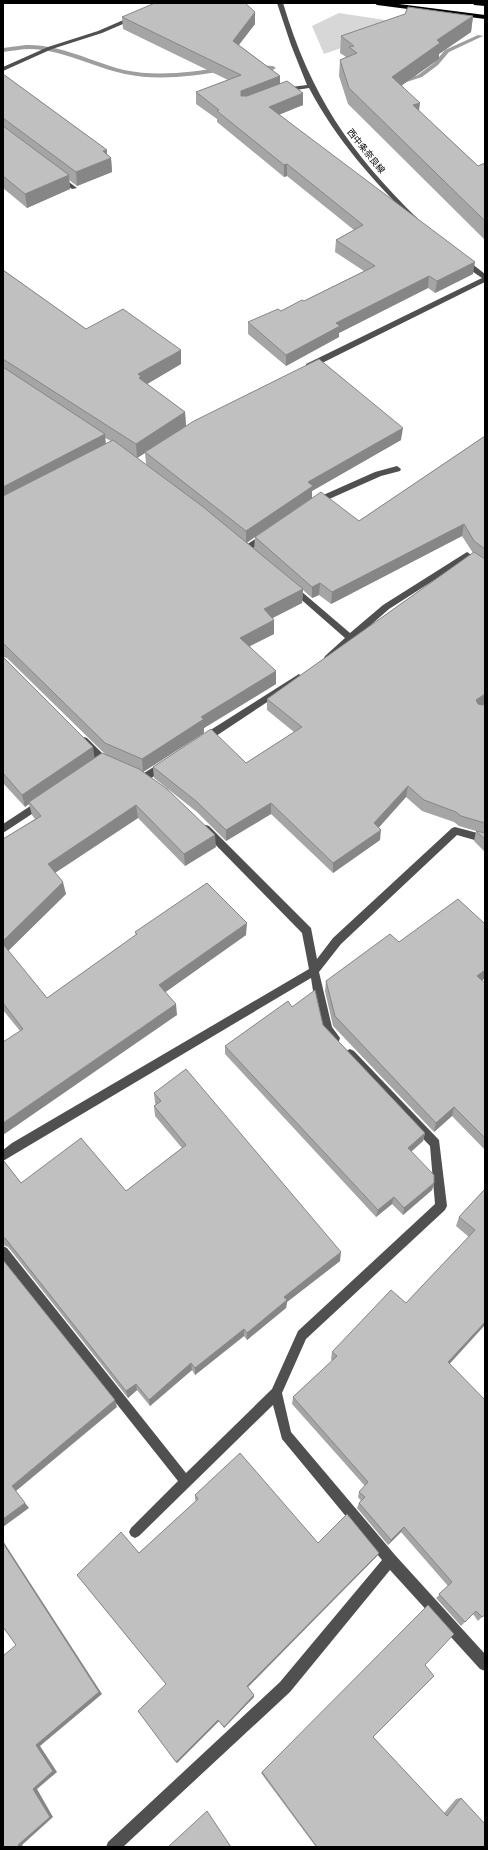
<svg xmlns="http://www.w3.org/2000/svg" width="488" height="1850" font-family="'Golos Text','Noto Sans JP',sans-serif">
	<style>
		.green { fill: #d7d7d7 }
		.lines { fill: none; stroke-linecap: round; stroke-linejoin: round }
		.stream { fill: #9e9e9e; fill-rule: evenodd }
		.minor { fill: #505050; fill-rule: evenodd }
		.major { fill: #000; fill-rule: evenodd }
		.highway { fill: #000; fill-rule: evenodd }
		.wall { fill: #a5a5a5; fill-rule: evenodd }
		.shaded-wall { fill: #868686 }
		.building { fill: #c0c0c0; stroke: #868686 }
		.labels { text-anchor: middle; stroke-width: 3; stroke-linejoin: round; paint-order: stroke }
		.far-street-label { font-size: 9px; fill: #000; stroke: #fff }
	</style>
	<rect width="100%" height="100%" fill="#fff"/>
	<path class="green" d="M339,13l66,10 -2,4 -79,27 -12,-28z"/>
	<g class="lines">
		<g class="stream">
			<path d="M478,35l5,1 -34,16 -11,13 -16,12 -28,9 -3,-2 27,-9 16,-12 11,-13z"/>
			<path d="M26,45c34,-1 66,17 98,25 33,7 68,2 101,-3l3,2 -3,2c-33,5 -67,10 -100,3 -32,-7 -62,-24 -95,-25 -9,0 -18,2 -27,3v-4z"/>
			<path d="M254,65l19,1 3,2 -3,2 -21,-2 -1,-1z"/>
		</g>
		<g class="minor">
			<path d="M277,3h6c28,93 66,148 135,216v2h-4c-41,-40 -78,-82 -105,-133l-26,4 -3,-2 3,-2 24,-3 -16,-40z"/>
			<path d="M135,15l3,2 -1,1 -35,15 -50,16 -49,22v-4l45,-20 50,-16z"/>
			<path d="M57,176h4l16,12 -5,1 -15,-11z"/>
			<path d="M460,259h6l19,15v8l-173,86h-6v-4l176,-86 -22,-15z"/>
			<path d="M397,466l4,3 -1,2 -19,5 -63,28 -3,1 -4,-3 1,-2 63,-28z"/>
			<path d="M266,532l3,1v4l-20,14h-6v-4z"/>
			<path d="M467,552l18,12v7l-18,-12 -78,50 -58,51h-6l-1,-2 1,-2 20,-18 -57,-50 1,-2h6l55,47 33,-28z"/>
			<path d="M299,674l4,3 -1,2 -95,63h-6l-2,-3 2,-3z"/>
			<path d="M84,737l3,1 19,19 7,3 2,3 -2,3c-12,4 -25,-15 -32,-22l-2,-3z"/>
			<path d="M163,761l5,4 -2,3 -19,13h-6l-2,-3 2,-3z"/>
			<path d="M41,799l3,1 2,3 -2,3 -41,27v-9z"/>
			<path d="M206,825l3,1 102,102 6,31 16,-21 119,-110 3,-1 30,8v8l-28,-8 -116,109 -22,28 13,55 8,11 -1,3 -4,2c-17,-7 -21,-48 -24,-65l-308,183v-11l9,-7 297,-174 -7,-36 -99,-101 -2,-3 2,-3z"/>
			<path d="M350,1049l4,2 85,89 8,66 -2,4 -139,129 -24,54 9,39 104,123 90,99v17l-5,-2 -90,-99 -100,122 -167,155h-17l2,-5 172,-160 102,-122 -100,-121 -9,-34 -134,131 -4,2 -4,-2 -2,-4 2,-4 47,-47 -175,-220v-15l4,2 179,225 86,-84 26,-58 137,-127 -5,-58 -84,-89 -1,-3 1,-3z"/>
		</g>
		<path class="major" d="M374,3h17l94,12v4l-108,-14z"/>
		<path class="highway" d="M473,3h12v3l-11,-1z"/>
	</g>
	<g class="wall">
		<path d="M473,16l-2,16 -32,22v5l-37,26 17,26 59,55 7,-3v77l-137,-136 -9,-28 1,-16 6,-3 -6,-4 1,-17z"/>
		<path d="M122,17l133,7 -16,21 41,31v8l23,21 -24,9 194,160 -38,19 -7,-5 -89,45v4l-53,29 -38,-32v-12l33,-11 23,-10 60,-30 -29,-19 1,-12 18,-10 -67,-54 -3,1 -67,-55v-3l-21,-15v-12l32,-12 -105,-51z"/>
		<path d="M3,74l104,76v4l4,4 1,14 -35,14 -8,-6 1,9 -43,19 -24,-20z"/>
		<path d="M3,270l83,59 95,35 -34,20 38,28 1,14 215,14 -89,51v7l-57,39 104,-16 126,-85v268l-2,1 2,-1v148l-11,-11 2,-10 -17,-5 -5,-4 -32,-11 -16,-14 -27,30 1,13 -47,33 -62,-59 -45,27 -29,-29 -43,-34 -1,-11 93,-4 48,-31 -27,-22v-11l206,-146 -11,-17 -131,68 -12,-9 -7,3 -9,-8 -1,13 -30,15 2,2v14l-24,12 26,38 -72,44v5l-61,39 73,75 -31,19 -47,-48 -83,55 11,21 -58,57 39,47 89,-62 -1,-4 111,3 -81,57 12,23 -157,16 -17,-21v-171l32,-20 -3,-4 -3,-11 -4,3 -22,-24v-126l91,101 11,-4 -98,-96 -4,-1zM105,438l6,3 -5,3zM145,453l1,11 7,6 -16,-12zM255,537l-1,12 -7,-6z"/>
		<path d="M485,924v54l-3,3 3,2v167l-33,-34 -18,16 -101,-106 -8,-35 1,-10 73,-39z"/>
		<path d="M323,1025l102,108 -2,8 -12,11 23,31 -2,7 -29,25 -11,-11 -16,13 -151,-163v-8z"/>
		<path d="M154,1093l186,168 -53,41 -1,6 -39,32 -3,-4 -49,39 -3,-5 -42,36 -13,-16 -9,8 -120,-151 -5,-2v-85l18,23 105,8 56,-43 -27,-32 -1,-10 2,-2 -1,-1z"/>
		<path d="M485,1189l-35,175 32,253 -4,4 -5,-7 -12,12 -25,-28 12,-12 -47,-54 -13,13 -31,-37 2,-5 2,-2 -3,-4 1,-5 6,-6 -73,-82 1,-7 39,-36 -1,-2 1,-7 74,-49 63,-66 -13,-11 3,-9z"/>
		<path d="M195,1495l123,48 61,10 -2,3 -129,131 6,10 -30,31 -5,-7 -42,42 -1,-1 -10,-78 -89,-109 62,-22 57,-52 -1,-2z"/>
		<path d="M425,1665l-52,72 71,76 12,-14 5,-1 24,49h-169l-55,-74 1,-1z"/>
	</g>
	<g class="shaded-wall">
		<path d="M255,12v12l-22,28v-11z"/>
		<path d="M473,16l-2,16 -32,22v5l-48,34 1,-16 45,-37z"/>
		<path d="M280,76v12l-39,15v-12z"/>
		<path d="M303,93v12l-34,14v-12z"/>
		<path d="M420,103l-2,16 -5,-14z"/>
		<path d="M107,150v9l4,-1 1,14 -35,14 -1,-14 27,-21z"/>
		<path d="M287,164v12l-3,1v-12z"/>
		<path d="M69,175l1,14 -43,19 -2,-14z"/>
		<path d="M475,262l-2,12 -38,19 2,-12z"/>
		<path d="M429,276l-1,12 -89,45v4l-53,29v-11l50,-32z"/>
		<path d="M181,350v14l-39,23 -4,-13z"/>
		<path d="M185,412l1,15 -41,25v1l-8,5 -1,-14z"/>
		<path d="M403,428l-2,12 -89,51v7l-66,45v-12l62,-49z"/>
		<path d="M105,434l1,15 -103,53v-15z"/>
		<path d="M464,524l-2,12 -131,68 1,-12z"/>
		<path d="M320,583l-1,12 -7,3v-11z"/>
		<path d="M303,589l-1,14 -39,20 1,-14z"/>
		<path d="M274,620v14l-34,17v-13z"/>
		<path d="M276,671v13l-72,44v5l-61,39 -1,-13 59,-42z"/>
		<path d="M485,694v10l-11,7 2,-11z"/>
		<path d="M93,747l2,13 -66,42v2l-4,3 -3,-12z"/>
		<path d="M408,786l-2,11 -33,37 1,-11z"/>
		<path d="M271,803v11l-45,27v-11z"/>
		<path d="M136,805l2,13 -88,58 -2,-12z"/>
		<path d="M381,830l-1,10 -47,33v-10z"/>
		<path d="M215,835l1,12 -31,19 -1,-12z"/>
		<path d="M63,882l3,12 -61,60 -2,-6v-7z"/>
		<path d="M247,923l-1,12 -86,61 -1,-11z"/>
		<path d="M485,970v8l-11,9 3,-11z"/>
		<path d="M176,1004l1,11 -174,120v-12z"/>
		<path d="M454,1107l-2,9 -18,16 2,-9z"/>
		<path d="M425,1133l-2,8 -17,15 2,-8z"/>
		<path d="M434,1183l-2,7 -29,25 1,-7z"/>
		<path d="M394,1197l-2,7 -16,13 2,-7z"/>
		<path d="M341,1252l-1,9 -53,41 -1,6 -39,32v-7l37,-36z"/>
		<path d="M485,1322v3l-40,44 3,-7z"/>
		<path d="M244,1329v7l-49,39v-7z"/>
		<path d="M191,1363l1,7 -42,36 -1,-6z"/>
		<path d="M136,1384l1,6 -9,8 -2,-7z"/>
		<path d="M115,1400l2,7 -101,84 -4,-5z"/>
		<path d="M25,1503l4,5 -26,19v-8z"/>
		<path d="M404,1527l-3,5 -13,13 3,-5z"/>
		<path d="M3,1541l99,153 -62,52 17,26 -20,17 16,28 -31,28 2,2h-5l-1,-2 15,-56 3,-44z"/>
		<path d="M379,1553l-2,3 -130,132v-2z"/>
		<path d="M254,1695v2l-30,31v-1z"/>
		<path d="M218,1720l1,1 -42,42 -1,-1z"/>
	</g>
	<g class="building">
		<path d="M155,3h90l10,9 -22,29 47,35 -39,15v5h6l40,-15 16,12 -34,14 206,155 -38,19 -8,-5 -93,47 4,3 -54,29 -38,-33 30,-13 3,2 21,-11 2,1 71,-35 -39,-26 27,-15 -76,-61 -3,1 -67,-54 2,-1 -23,-18 45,-17 -119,-58z"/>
		<path d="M408,7l65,9 -36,24 3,3 -48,34 28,26 -7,2 65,61 7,-3v58l-136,-133 -9,-28 17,-7 -8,-6 5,-1 -13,-10 64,-22z"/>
		<path d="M3,74l104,76 -4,1 8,7 -35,14 -73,-54z"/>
		<path d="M3,126l66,49 -44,19 -22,-18z"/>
		<path d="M3,270l83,59 37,-20 58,41 -43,24 3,2 -2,2 46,34 -49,32 -133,-85z"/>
		<path d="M319,359l84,69 -95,54 5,4 -67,45 -101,-79 49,-31z"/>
		<path d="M3,367l102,67 -102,53z"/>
		<path d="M485,436v113l-11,-8 -10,-17 -132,68 -12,-9 -8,4 -57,-50 66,-45 38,29z"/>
		<path d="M113,440l89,66 101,83 -39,20 10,11 -34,18 36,33 -75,46 3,2 -62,40 -37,-16 -101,-99h-1v-148z"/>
		<path d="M474,552l11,7v135l-9,6 2,4 5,1 2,-1v119l-24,-7 -5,-4 -32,-12 -16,-14 -34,37 7,7 -48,33 -62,-60 -45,27 -30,-29 -43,-34 58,-38 35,34 56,-36 -35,-28z"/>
		<path d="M3,657l90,90 -71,48 -19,-22z"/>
		<path d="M102,753l37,16 28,20 48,46 -31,19 -48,-49 -88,59 15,18 -60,59v-102l38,-23 -12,-14z"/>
		<path d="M476,831l9,2v6z"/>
		<path d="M207,883l40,40 -88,62 17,19 -173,119v-81l20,-13 -20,-26v-59l44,54 90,-64 -2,-2z"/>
		<path d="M458,899l27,25v46l-8,6 8,7v155l-31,-31 -18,16 -101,-107 -9,-35 64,-47 9,8z"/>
		<path d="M315,990l8,35 102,108 -17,15 26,27v8l-30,25 -10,-11 -16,13 -153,-164 63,-45 4,6z"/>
		<path d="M186,1069l155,183 -57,45 3,3 -40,33 -3,-4 -49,39 -4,-5 -42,37 -13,-16 -10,7 -121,-153h-2v-78l18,23 60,-45 45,53 60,-46 -32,-39 7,-5 -7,-8z"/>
		<path d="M485,1189v133l-37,40 37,38v215l-3,2 -6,-6 -11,11 -26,-28 13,-12 -48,-55 -13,13 -32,-37 6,-6 -6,-5 9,-10 -75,-85 44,-41 -5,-4 59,-62 15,13 69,-73 -16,-13z"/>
		<path d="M3,1260l112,140 -103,86 13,17 -22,16z"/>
		<path d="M240,1453l78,90 29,-29 32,39 -132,133 7,9 -30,32 -6,-7 -42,42 -38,-51 28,-27 -89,-109 44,-43 18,21 59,-54 -3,-4z"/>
		<path d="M3,1543l96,149 -63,53 17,26 -20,18 17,28 -32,28 1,2h-16v-191l13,-11 -13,-18z"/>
		<path d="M428,1605l26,29 -29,31 9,11 -61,61 74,79 14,-18 24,26v23h-168l-55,-75z"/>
		<path d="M207,1811l24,36h-63z"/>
	</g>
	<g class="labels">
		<g class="far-street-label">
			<text transform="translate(366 151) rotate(51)" y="3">西中条奈良線</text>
		</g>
	</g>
	<rect width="488" height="1850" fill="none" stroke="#000000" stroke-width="8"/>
</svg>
